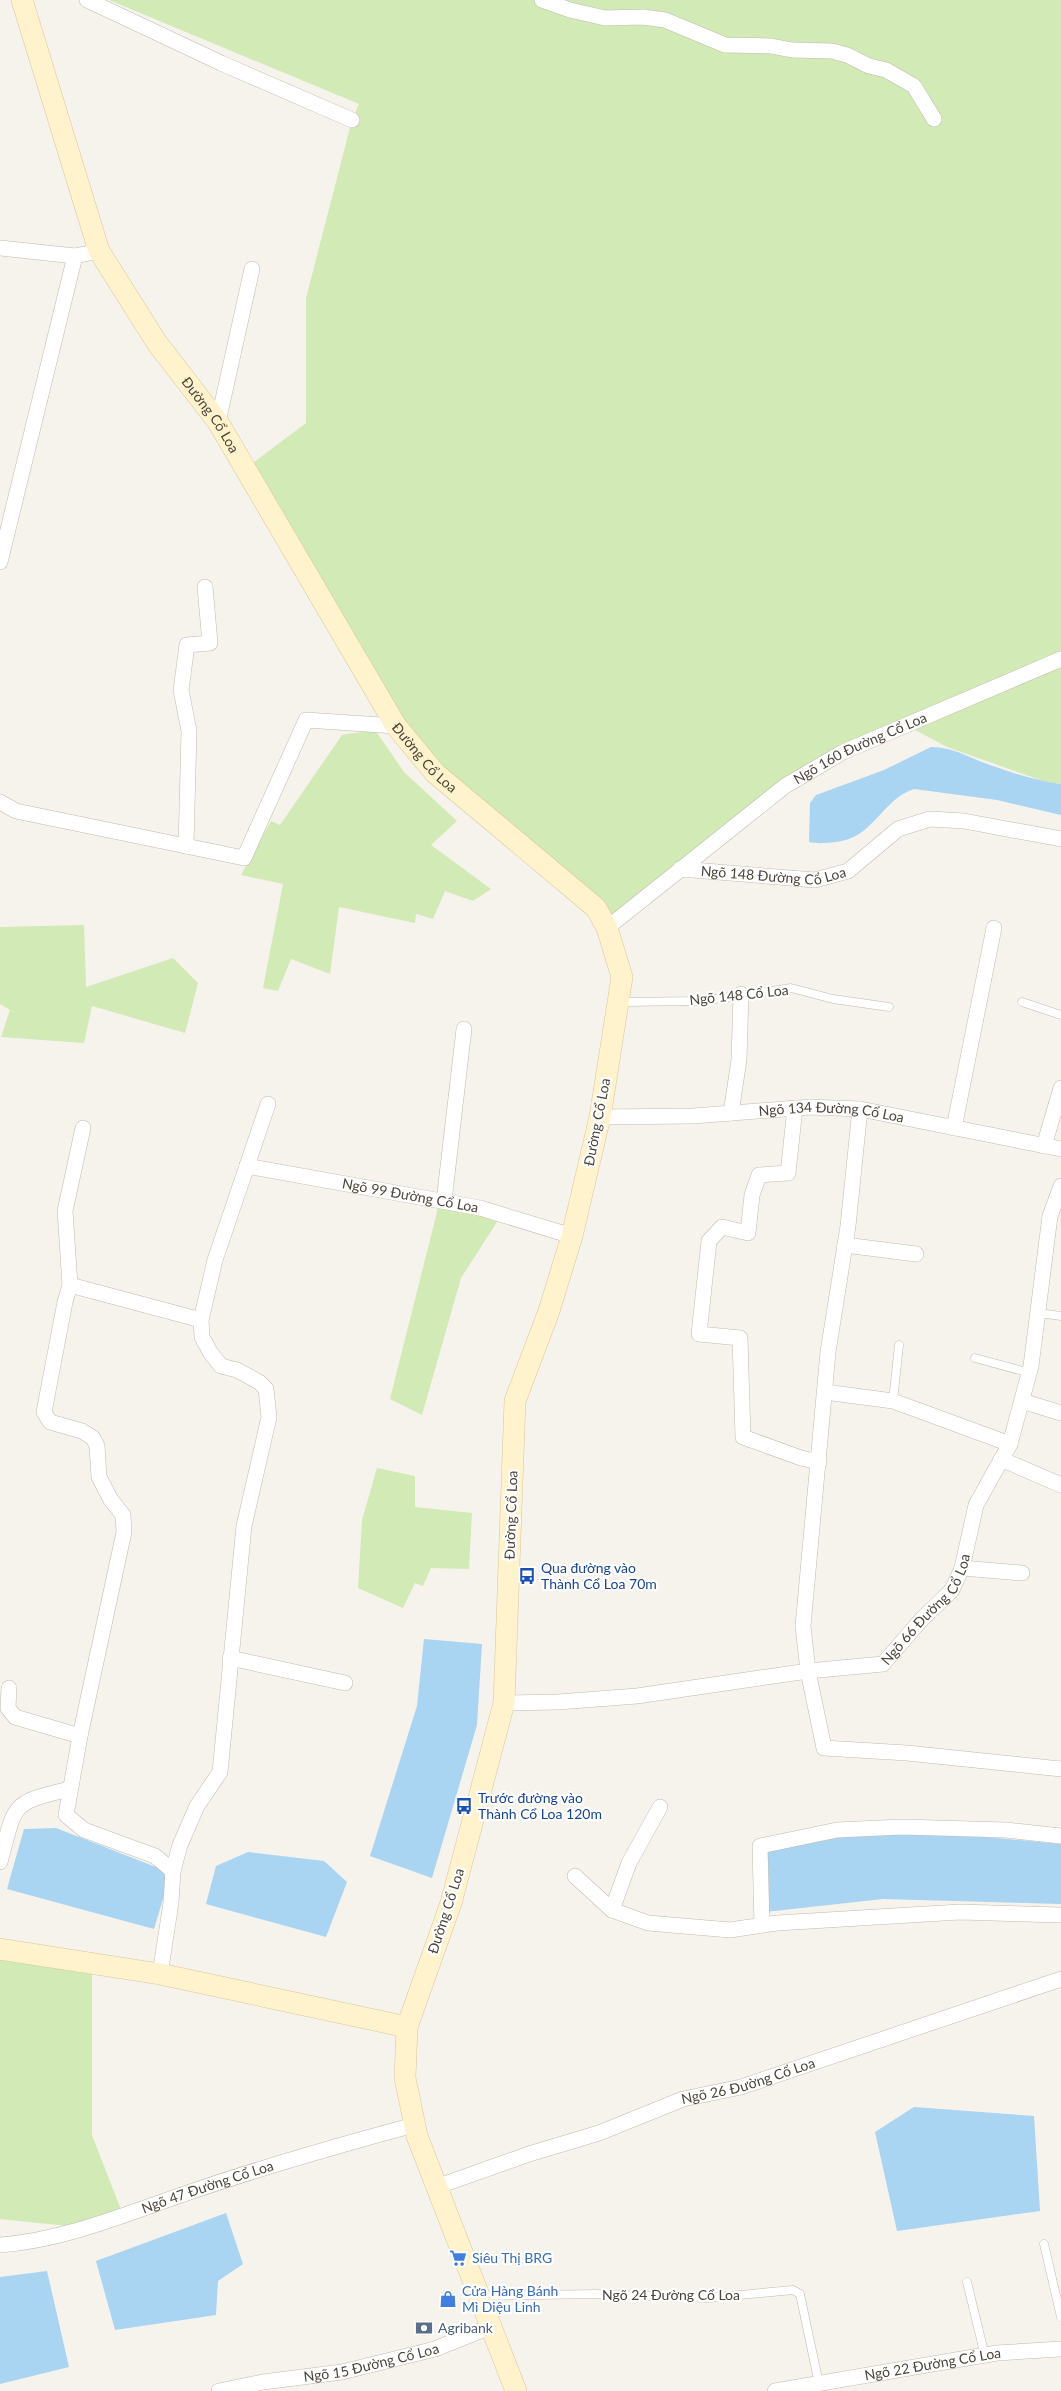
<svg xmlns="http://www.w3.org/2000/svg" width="1061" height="2391" font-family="Lato,sans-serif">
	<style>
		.green { fill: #d2eab5 }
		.water { fill: #a9d4f2 }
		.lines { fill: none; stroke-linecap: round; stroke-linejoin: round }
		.lane-casing { stroke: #c2bbae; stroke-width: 9 }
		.street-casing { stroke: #c2bbae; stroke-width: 16 }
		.secondary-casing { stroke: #d6c79b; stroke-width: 22 }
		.lane { stroke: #fff; stroke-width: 8 }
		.street { stroke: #fff; stroke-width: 15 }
		.secondary { stroke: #fff3cd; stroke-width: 21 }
		.labels { text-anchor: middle; stroke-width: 4.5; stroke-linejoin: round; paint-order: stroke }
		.street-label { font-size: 14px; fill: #4b4439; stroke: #fff }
		.transit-label { font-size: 14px; fill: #164399; stroke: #fff; text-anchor: start }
		.shop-label { font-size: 14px; fill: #366cbe; stroke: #fff; text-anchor: start }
		.service-label { font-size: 14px; fill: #4e5e75; stroke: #fff; text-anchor: start }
	</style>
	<rect width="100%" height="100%" fill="#f6f3ec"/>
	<g class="green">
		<path d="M109,0h952v784l-18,-3 -96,-34 -41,-22 -121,61 -178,142 -172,-155 -189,-305 60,-45v-125l46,-178 7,-16z"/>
		<path d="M375,730l29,42 53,49 -26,24 60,44 -18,12 -28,-10 -12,28 -17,-5 -1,9 -76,-16 -9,67 -39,-15 -13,32 -15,-3 20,-104 -42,-9 30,-54 9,4 62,-90z"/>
		<path d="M84,925l2,62 87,-29 25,25 -13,50 -93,-27 -8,37 -83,-6 9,-27 -10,-6v-77z"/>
		<path d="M438,1208l34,5 25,9 -36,56 -39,137 -32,-16z"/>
		<path d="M377,1468l38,8v31l57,6 -3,56 -38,-1 -8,18 -8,-3 -12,25 -45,-20 4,-68z"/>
		<path d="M0,1951l92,12v172l31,80 -36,13 -87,-9z"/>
	</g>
	<g class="water">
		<path d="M931,747c24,0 39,12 62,19 22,8 45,15 68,18v31l-64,-15 -83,-11c-32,10 -40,49 -78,53 -10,1 -18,2 -27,0l1,-39 6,-8 68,-25z"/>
		<path d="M424,1639l58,5 -5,81 -45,153 -62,-22 47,-150z"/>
		<path d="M56,1828l105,41 7,13 -14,47 -147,-40 17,-60z"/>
		<path d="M911,1830l150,14v60l-178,-5 -118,13v-60l86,-17z"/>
		<path d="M248,1852l76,9 23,21 -21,55 -120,-33 10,-38z"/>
		<path d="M914,2107l120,9 6,95 -143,20 -22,-99z"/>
		<path d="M226,2213l17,51 -25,17 -2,34 -101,15 -19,-69z"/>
		<path d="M47,2271l22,96 -69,17v-107z"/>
	</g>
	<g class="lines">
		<g class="lane-casing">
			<g id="lane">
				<path d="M620,1002l81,-1 90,-13 42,11 56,8"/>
				<path d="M1022,1002l39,13"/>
				<path d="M1039,1313l22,3"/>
				<path d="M975,1358l55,15"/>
				<path d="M893,1401l6,-56"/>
				<path d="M1044,2244l17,73"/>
				<path d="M967,2282l18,74"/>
				<path d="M480,2296l114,-2 113,4 86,-8 7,4 19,90"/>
			</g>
		</g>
		<g class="street-casing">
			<g id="street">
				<path d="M87,0l134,63 131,57"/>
				<path d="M542,0l28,10 35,8 38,-1 22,3 60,25 46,1 21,4 40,1 15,4 22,11 17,4 28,16 20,33"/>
				<path d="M0,248l75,8 24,-5"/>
				<path d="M218,422l34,-153"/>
				<path d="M0,562l75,-306"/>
				<path d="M0,802l16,9 228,47 62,-138 90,6"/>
				<path d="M186,846l3,-115 -8,-41 6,-45 23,-2 -5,-56"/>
				<path id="s1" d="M680,869l135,11 33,-9 50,-42 32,-10 34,2 97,18"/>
				<path id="s2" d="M607,928l178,-142 58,-34 218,-93"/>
				<path d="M795,1108l-7,65 -29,2 -7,20 -4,38 -26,-6 -13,14 -10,93 41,4 3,99 58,21 18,4"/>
				<path d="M860,1109l-12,117 -20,126 -25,274 5,45 16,77 83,5 154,16"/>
				<path d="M731,1113l8,-53 2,-66"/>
				<path id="s3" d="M600,1117l93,-1 117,-9 50,2 201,40"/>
				<path d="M83,1128l-18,83 5,74 -5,17 -21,110 6,10 32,9 11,7 4,8 2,31 12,23 12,15 1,17 -44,204 -14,79 18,15 71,26 18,15 -2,32 -11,71"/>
				<path d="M954,1128l40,-200"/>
				<path d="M1044,1146l17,-58"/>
				<path id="s4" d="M247,1166l233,42 92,28"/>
				<path d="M444,1201l20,-172"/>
				<path d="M845,1245l71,9"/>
				<path d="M70,1285l131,35"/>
				<path d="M825,1392l68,9 117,43"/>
				<path d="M1022,1401l39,12"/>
				<path d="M1001,1459l60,26"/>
				<path d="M962,1568l60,5"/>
				<path d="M230,1658l115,25"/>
				<path d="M9,1688l-1,20 7,9 65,19"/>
				<path id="s5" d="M504,1703l54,-1 79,-6 171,-25 75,-7 38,-44 31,-30 10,-22 14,-63 34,-61 21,-78 19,-150 11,-30"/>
				<path d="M0,1862c16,-58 9,-59 70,-73"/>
				<path d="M173,1871l7,-26 17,-39 23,-34 24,-246 25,-109 -3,-28 -7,-7 -22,-12 -16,-4 -11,-14 -8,-15 -1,-17 14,-60 53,-156"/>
				<path d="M575,1876l37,34 36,13 82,7 47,-7 183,-11 101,3"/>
				<path d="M612,1910l17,-47 31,-56"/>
				<path d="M762,1925l-2,-79 77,-16 65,-3 104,3 55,6"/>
				<path id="s6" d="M436,2187l93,-33 70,-21 84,-34 58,-12 320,-108"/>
				<path id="s7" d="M0,2245c67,-5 130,-33 193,-54 73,-25 147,-46 221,-66"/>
				<path id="s8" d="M219,2391l44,-9 79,-10 93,-23 55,-22"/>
				<path id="s9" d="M775,2391l222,-38 64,-4"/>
			</g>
		</g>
		<g class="secondary-casing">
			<g id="secondary">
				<path id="s10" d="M22,0l77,251 58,92 61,79 178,304 39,47 161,135 11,20 15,49 -22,140 -28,119 -23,75 -34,90 -11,302 -53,200 -44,124 -2,51 12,58 99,255"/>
				<path d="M0,1949l160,25 247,53"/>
			</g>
		</g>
		<use href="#lane" class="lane"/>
		<use href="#street" class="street"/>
		<use href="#secondary" class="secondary"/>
	</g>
	<defs>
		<g id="bus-bare" transform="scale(1.35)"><path d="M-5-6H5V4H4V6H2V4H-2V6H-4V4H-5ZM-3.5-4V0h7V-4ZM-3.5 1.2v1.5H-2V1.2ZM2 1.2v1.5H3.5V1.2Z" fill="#1a4fb4" stroke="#fff" stroke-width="2.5" paint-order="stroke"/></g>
		<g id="supermarket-bare" transform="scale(1.35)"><path d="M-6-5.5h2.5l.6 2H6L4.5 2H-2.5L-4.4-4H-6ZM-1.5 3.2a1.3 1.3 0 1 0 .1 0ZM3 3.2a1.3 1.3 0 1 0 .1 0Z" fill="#3f7fe0" stroke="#fff" stroke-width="2.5" paint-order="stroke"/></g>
		<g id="shop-bare" transform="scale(1.35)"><path d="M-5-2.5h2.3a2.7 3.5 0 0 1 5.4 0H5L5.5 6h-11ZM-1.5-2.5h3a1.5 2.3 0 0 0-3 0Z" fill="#3f7fe0" stroke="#fff" stroke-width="2.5" paint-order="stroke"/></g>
		<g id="bank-bare" transform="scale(1.35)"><path d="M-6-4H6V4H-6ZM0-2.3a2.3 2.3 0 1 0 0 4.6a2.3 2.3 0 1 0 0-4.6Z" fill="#5c6f8a" stroke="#fff" stroke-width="2.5" paint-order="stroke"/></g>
	</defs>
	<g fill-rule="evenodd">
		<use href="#bus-bare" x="527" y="1576"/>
		<use href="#bus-bare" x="464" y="1806"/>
		<use href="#supermarket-bare" x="458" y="2258"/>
		<use href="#shop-bare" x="448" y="2299"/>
		<use href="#bank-bare" x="424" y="2328"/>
	</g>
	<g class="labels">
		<g class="street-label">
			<text dy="5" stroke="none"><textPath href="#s10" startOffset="461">Đường Cổ Loa</textPath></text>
			<text dy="5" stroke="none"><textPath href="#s2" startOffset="312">Ngõ 160 Đường Cổ Loa</textPath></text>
			<text dy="5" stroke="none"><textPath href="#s10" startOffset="866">Đường Cổ Loa</textPath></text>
			<text dy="5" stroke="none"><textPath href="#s1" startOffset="94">Ngõ 148 Đường Cổ Loa</textPath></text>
			<text transform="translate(739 995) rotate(-6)" y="5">Ngõ 148 Cổ Loa</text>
			<text dy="5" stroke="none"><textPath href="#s3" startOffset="232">Ngõ 134 Đường Cổ Loa</textPath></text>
			<text transform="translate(597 1122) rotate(-79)" y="5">Đường Cổ Loa</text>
			<text dy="5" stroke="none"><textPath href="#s4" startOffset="166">Ngõ 99 Đường Cổ Loa</textPath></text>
			<text transform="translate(511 1515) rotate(-88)" y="5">Đường Cổ Loa</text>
			<text dy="5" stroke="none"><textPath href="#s5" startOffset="452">Ngõ 66 Đường Cổ Loa</textPath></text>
			<text transform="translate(446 1911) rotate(-72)" y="5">Đường Cổ Loa</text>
			<text dy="5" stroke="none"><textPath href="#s6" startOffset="330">Ngõ 26 Đường Cổ Loa</textPath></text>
			<text dy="5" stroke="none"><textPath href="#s7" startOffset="216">Ngõ 47 Đường Cổ Loa</textPath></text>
			<text x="671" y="2300">Ngõ 24 Đường Cổ Loa</text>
			<text dy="5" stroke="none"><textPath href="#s8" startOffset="155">Ngõ 15 Đường Cổ Loa</textPath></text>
			<text dy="5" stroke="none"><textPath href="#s9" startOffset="160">Ngõ 22 Đường Cổ Loa</textPath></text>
		</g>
		<g class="transit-label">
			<text x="541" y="1573">Qua đường vào<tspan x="541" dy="16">Thành Cổ Loa 70m</tspan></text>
			<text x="478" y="1803">Trước đường vào<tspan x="478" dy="16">Thành Cổ Loa 120m</tspan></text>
		</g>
		<g class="shop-label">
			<text x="472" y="2263">Siêu Thị BRG</text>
			<text x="462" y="2296">Cửa Hàng Bánh<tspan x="462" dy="16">Mì Diệu Linh</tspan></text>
		</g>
		<g class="service-label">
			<text x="438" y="2333">Agribank</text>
		</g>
	</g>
</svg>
